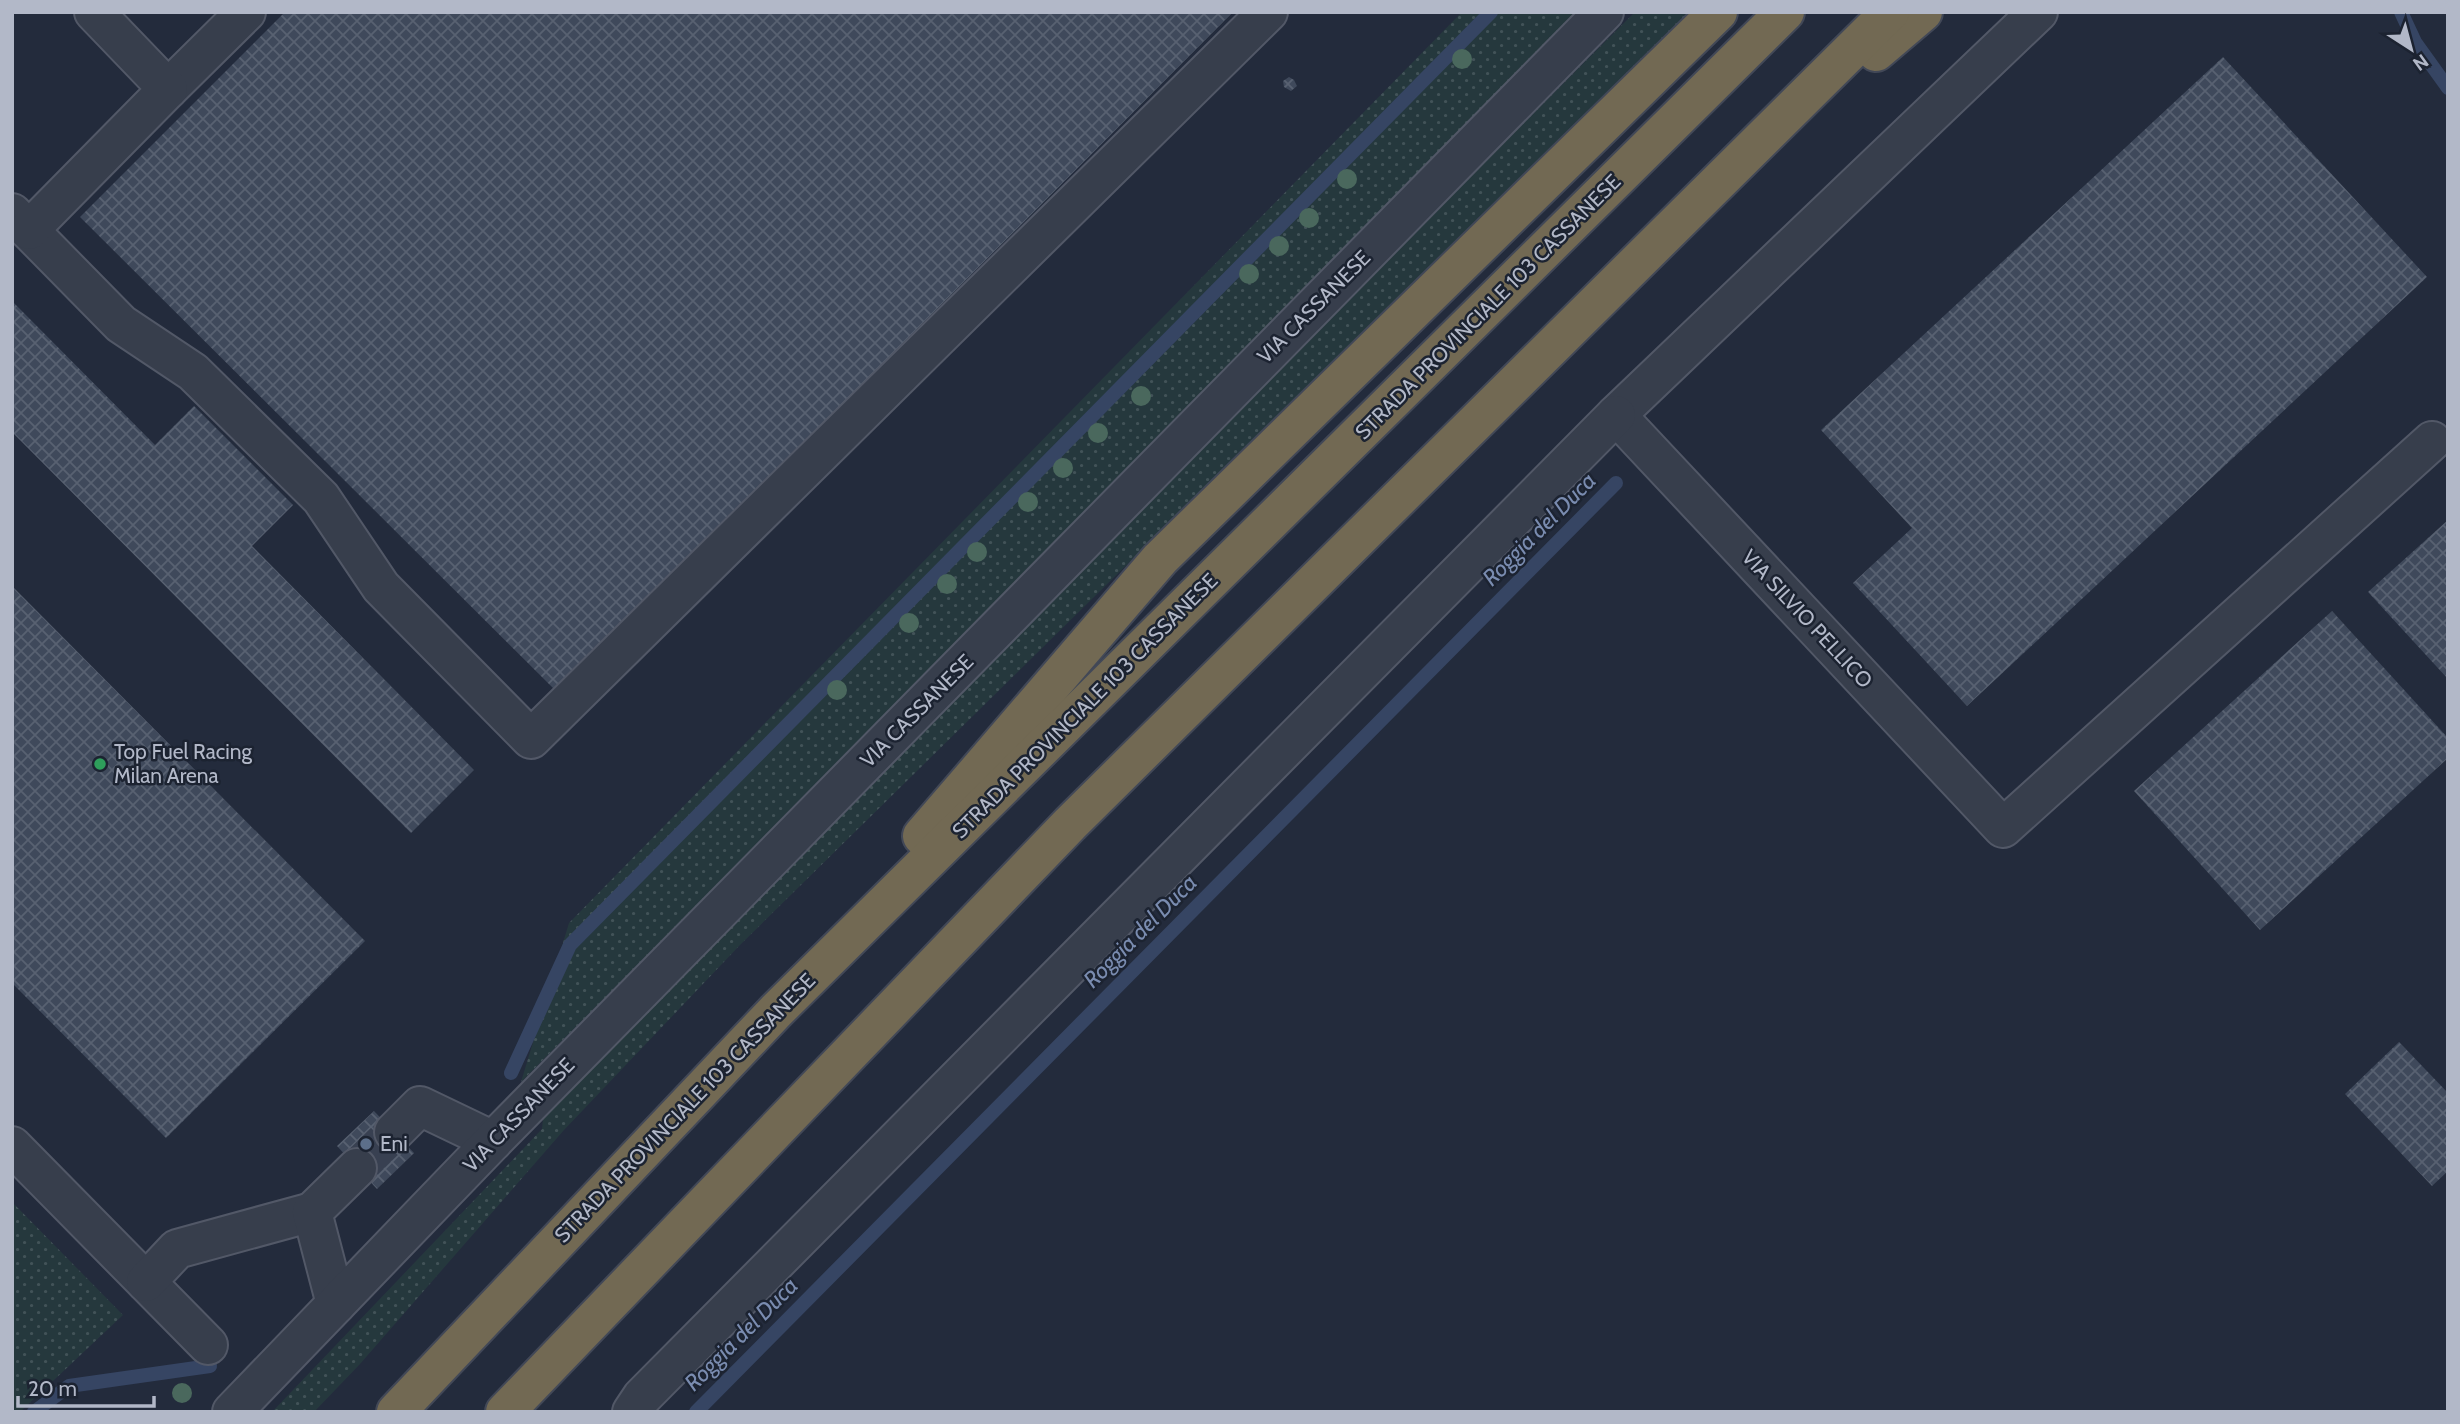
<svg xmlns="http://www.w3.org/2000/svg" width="2460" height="1424" font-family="Cabin,sans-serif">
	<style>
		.grass { fill: url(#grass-dots) }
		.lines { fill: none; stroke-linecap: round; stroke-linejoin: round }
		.stream { stroke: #364563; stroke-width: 14 }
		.building { fill: url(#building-cross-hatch) }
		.minor-tunnel { stroke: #384051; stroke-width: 38; stroke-dasharray: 38 19; stroke-linecap: butt }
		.minor-casing { stroke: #525867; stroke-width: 42 }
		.highway-casing { stroke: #424857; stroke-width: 42 }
		.minor { stroke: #373e4c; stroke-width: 38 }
		.highway { stroke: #726953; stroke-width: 38 }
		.tree { fill: #4a685d }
		.leisure-dot { fill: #2e9e5b; stroke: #1c2331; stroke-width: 2.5 }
		.service-dot { fill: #5c6f8a; stroke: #1c2331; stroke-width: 2.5 }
		.labels { text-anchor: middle; stroke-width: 5; stroke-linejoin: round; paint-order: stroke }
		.street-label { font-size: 21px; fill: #b2b8c8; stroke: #1c2331 }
		.poi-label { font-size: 21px; fill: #b2b8c8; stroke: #1c2331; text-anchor: start }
		.water-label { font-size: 23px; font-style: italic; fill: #7a8cb0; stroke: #1c2331 }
	</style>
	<defs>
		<pattern id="grass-dots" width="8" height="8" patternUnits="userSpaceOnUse" patternTransform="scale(1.75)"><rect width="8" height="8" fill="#25383d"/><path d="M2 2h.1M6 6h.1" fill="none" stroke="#425358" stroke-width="1.8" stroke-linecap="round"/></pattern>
		<pattern id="building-cross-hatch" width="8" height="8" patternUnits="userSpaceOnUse" patternTransform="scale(1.75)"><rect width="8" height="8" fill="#3f495b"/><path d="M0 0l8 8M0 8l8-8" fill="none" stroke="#586171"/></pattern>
	</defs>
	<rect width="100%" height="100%" fill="#232b3c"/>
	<g class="grass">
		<path d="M1462,12h122l-1063,1070 48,-159z"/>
		<path d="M1635,12h54l-949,933 -176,185 -204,234 -46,48h-42l270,-283 3,-29z"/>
		<path d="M12,1202l111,113 -103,97h-8z"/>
	</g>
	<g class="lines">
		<g class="stream">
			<path d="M2401,12l14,30 33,46"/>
			<path d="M511,1073l59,-128 921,-933"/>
			<path d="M34,1412l35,-26 141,-20"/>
			<path d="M696,1412l920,-929"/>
		</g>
	</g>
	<g class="building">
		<path d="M285,12h948l-677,679 -476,-474z"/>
		<path d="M2223,57l204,220 -460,429 -114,-123 59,-55 -91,-98z"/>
		<path d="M1289,77l5,3 3,6 -6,5 -7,-4 -1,-6z"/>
		<path d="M12,301l143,144 39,-39 99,99 -41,41 222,224 -63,63 -399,-401z"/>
		<path d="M2448,520v159l-80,-87z"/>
		<path d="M12,586l353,355 -199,197 -154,-155z"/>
		<path d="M2332,611l116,127v20l-188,172 -126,-139z"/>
		<path d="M2399,1042l49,51v78l-16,15 -87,-92z"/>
		<path d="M374,1111l40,42 -37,36 -40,-43z"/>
	</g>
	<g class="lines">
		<path class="minor-tunnel" d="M357,1168l37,-36"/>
		<g class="minor-casing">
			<g id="minor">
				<path d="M2038,12l-422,403 387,413 429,-387"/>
				<path d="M168,89l78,-77"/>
				<path d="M12,213l109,111 72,48 128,126 60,89 150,152 737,-727"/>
				<path d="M29,230l139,-141 -74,-77"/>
				<path d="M394,1132l26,-26 73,35"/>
				<path d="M12,1146l196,199"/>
				<path d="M146,1282l31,-33 135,-37"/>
				<path d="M336,1304l-24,-92 45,-44"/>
				<path d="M232,1412l261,-271 1111,-1129"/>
				<path d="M632,1412l10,-15 974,-982"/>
			</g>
		</g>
		<g class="highway-casing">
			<g id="highway">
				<path d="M1876,52l47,-40"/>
				<path d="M922,836l238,-277 558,-547"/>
				<path d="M396,1412l380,-401 1009,-999"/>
				<path d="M505,1412l565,-588 820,-812"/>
			</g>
		</g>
		<use href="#minor" class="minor"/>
		<use href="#highway" class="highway"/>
	</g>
	<g class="tree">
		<circle cx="1462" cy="59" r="10"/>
		<circle cx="1347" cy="179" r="10"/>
		<circle cx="1309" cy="218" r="10"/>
		<circle cx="1279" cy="246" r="10"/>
		<circle cx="1249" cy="274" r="10"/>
		<circle cx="1141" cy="396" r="10"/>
		<circle cx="1098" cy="433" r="10"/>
		<circle cx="1063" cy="468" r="10"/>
		<circle cx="1028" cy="502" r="10"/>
		<circle cx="977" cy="552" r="10"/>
		<circle cx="947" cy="584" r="10"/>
		<circle cx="909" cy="623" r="10"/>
		<circle cx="837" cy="690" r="10"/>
		<circle cx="182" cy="1393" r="10"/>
	</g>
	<circle class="leisure-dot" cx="100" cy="764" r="7"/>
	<circle class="service-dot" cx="366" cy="1144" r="7"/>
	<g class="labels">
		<g class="street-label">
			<text transform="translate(1314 307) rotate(-45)" y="7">VIA CASSANESE</text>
			<text transform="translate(1488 307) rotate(-45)" y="7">STRADA PROVINCIALE 103 CASSANESE</text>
			<text transform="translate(1807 619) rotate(47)" y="7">VIA SILVIO PELLICO</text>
			<text transform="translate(1085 706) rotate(-45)" y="7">STRADA PROVINCIALE 103 CASSANESE</text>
			<text transform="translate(917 711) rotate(-45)" y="7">VIA CASSANESE</text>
			<text transform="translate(685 1108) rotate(-46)" y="7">STRADA PROVINCIALE 103 CASSANESE</text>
			<text transform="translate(519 1115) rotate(-46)" y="7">VIA CASSANESE</text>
		</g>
		<g class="poi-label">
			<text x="114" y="759">Top Fuel Racing<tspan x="114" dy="24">Milan Arena</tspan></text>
			<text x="380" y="1151">Eni</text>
		</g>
		<g class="water-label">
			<text transform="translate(1539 529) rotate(-45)" y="8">Roggia del Duca</text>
			<text transform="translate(1140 931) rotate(-45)" y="8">Roggia del Duca</text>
			<text transform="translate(741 1334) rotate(-45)" y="8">Roggia del Duca</text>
		</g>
	</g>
	<rect width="2460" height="1424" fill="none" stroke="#b2b8c8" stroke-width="28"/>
	<g transform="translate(2411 49) rotate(144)" stroke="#1c2331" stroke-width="5" paint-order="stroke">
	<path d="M0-5L12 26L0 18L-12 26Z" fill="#b2b8c8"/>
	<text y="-10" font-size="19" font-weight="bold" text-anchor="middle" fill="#b2b8c8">N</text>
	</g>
	<path d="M18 1396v10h136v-10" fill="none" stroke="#b2b8c8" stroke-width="3.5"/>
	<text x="28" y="1396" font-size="21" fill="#b2b8c8" stroke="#1c2331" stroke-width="5" paint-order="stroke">20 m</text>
</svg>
